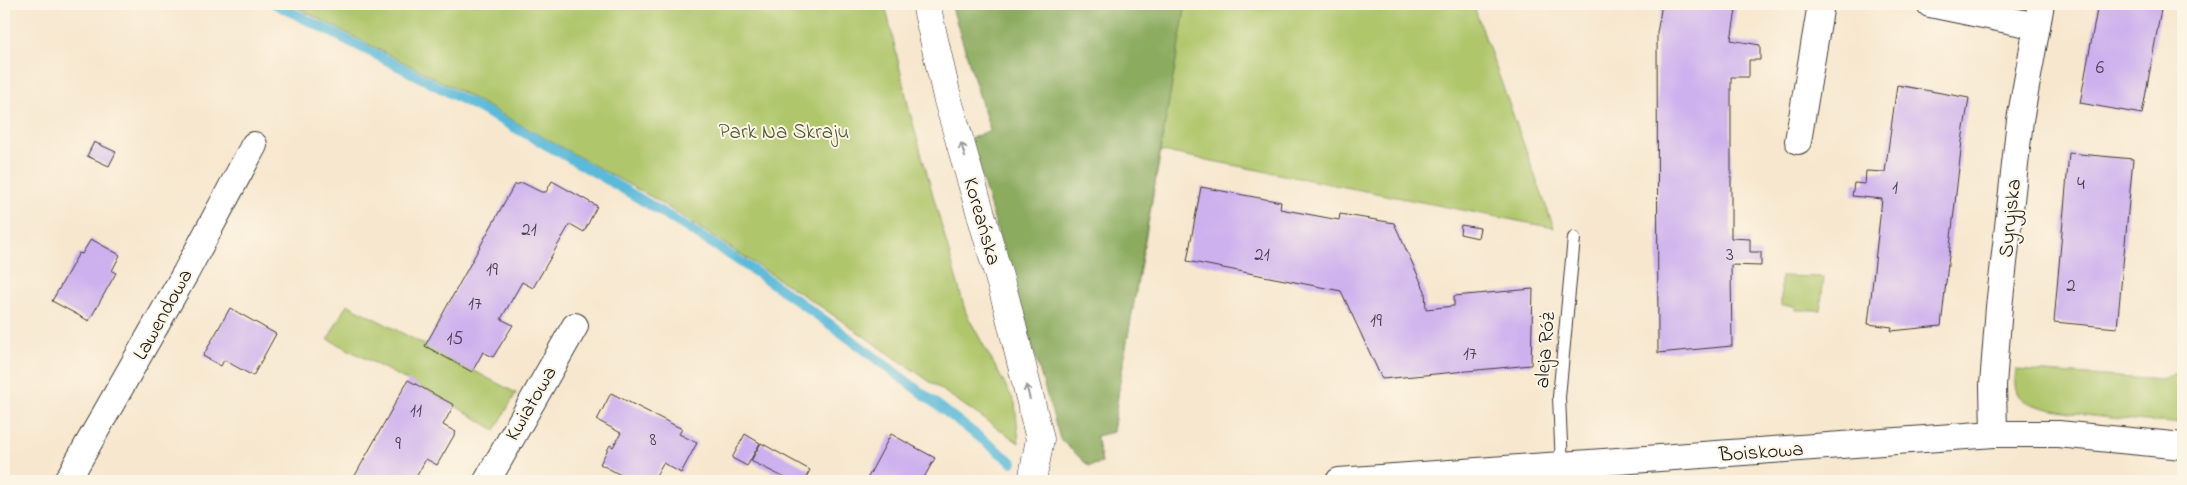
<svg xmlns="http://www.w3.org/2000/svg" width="2187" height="485" font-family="'Indie Flower',sans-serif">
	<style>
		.green { fill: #afc66a; stroke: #667143 }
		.forest { fill: #8bab5e; stroke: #54643d }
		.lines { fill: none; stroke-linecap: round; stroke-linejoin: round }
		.stream { stroke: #5abad9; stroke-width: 10 }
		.building { fill: #cdb0ee }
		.service-casing { stroke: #3d3a37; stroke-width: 14 }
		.minor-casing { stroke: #3d3a37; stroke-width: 28 }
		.tertiary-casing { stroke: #3d3a37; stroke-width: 29 }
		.service { stroke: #fff; stroke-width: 12 }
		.minor { stroke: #fff; stroke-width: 26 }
		.tertiary { stroke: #fff; stroke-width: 28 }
		.oneway { stroke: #999 }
		.labels { text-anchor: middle; stroke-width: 4; stroke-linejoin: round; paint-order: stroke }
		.number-label { font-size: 19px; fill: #484150 }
		.park-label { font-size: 21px; fill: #4f5837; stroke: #fcf5e5 }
		.street-label { font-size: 21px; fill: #1c1c1c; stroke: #fcf5e5 }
	</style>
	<rect width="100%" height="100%" fill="#fcf5e5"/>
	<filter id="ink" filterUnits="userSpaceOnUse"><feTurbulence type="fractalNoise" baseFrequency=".02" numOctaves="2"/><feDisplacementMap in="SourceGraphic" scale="10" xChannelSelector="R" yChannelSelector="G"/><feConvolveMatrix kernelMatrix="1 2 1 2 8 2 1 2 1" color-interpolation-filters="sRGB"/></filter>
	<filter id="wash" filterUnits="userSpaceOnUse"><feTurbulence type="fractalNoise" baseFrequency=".0096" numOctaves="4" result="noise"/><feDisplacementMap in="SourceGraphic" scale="20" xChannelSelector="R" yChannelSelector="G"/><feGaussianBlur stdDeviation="1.12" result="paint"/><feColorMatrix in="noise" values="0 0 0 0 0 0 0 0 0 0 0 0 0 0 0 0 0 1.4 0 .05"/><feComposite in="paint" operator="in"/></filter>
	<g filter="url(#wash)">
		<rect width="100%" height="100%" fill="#f7e7ce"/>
		<g class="green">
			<path d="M290,4h595l25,109 56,200 49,90 4,40 -199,-137 -165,-107 -201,-111z"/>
			<path d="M951,4h522l81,224 -393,-77 -41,230 -7,51 -17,4 6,27 -13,3 -29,-27 -70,-309z"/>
			<path d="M1781,276l43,1 -4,33h-25v-4h-14z"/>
			<path d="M347,304l169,89 -21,37 -41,-25 -126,-66z"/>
			<path d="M2183,368v56c-28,-3 -150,-8 -164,-28 -6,-8 -4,-17 -3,-26l147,10z"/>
		</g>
		<path class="forest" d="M951,4h235l-66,377 -7,51 -17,4 6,27 -13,3 -29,-27 -90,-300 20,-9z"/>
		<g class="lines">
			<path class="stream" d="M275,4c143,71 286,144 422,230 110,68 212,150 315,228"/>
		</g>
		<g id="blocks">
			<g class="building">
				<path d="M1662,4h75l-6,36 29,5v15h-11v17h-18v161l19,1v13h11v14l-30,-1 1,81 -74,7 -1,-320z"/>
				<path d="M2098,4h64l-20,110 -62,-11z"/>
				<path d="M1897,85l72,13 -7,43 -21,185 -50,5 1,-4 -24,-3 14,-125 -30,-3 2,-13 11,1 1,-13 19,1z"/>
				<path d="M94,142l22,10 -7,14 -22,-10z"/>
				<path d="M2069,153l64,6 -16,169 -63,-6z"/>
				<path d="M552,181l45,25 -13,26 -14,-8 -37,64 -11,-6 -21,37 12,6 -20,32 -10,-5 -11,20 -47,-26 89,-161 9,-2 18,9h5z"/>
				<path d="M1201,187l80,15 -1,7 59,11 1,-6 54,9 31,68 1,18 28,-3v-10l79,-7 -2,76 -149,14 -41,-88 -154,-30z"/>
				<path d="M1461,225l19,3 -2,10 -18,-4z"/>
				<path d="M91,239l29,16 -8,16 4,2 -27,48 -37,-20 27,-48 3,1z"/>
				<path d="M230,308l46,26 -23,42 -29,-16 -3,6 -18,-10z"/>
				<path d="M408,380l46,25 -11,20 13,7 -19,33 -11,-6 -12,22h-62z"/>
				<path d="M611,393l71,36 -3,5 18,9 -16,30 -18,-10 -10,18h-21l-32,-17 10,-19 3,2 8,-14 -24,-13z"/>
				<path d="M745,434l15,9 -13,23 -15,-8z"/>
				<path d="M891,434l44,24 -13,23h-56z"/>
				<path d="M761,443l49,27 -6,11h-13l-40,-20z"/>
			</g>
		</g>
	</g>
	<g filter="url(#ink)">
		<use href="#blocks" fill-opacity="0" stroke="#3d3a37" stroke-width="1"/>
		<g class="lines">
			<g class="service-casing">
				<path id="service" d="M1562,466l-3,-69 15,-159"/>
			</g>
			<g class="minor-casing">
				<g id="minor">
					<path d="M1930,4l107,22"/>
					<path d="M1798,141l23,-137"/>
					<path d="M1994,434l-1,-49 6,-78 21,-187 21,-116"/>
					<path d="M67,481l118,-207 69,-129"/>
					<path d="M487,481l88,-155"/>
					<path d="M1339,481l655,-47h64l125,12"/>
				</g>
			</g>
			<g class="tertiary-casing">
				<path id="tertiary" d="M926,4l21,93 59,204 34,138 -8,42"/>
			</g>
			<use href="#service" class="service"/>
			<use href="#minor" class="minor"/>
			<use href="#tertiary" class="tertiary"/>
		</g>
		<defs><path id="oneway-shaft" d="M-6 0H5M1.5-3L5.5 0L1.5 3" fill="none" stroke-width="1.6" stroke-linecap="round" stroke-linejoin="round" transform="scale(1.25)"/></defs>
		<g class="oneway">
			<use href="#oneway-shaft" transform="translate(963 150) rotate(-106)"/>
			<use href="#oneway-shaft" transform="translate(1028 392) rotate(-104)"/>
		</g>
	</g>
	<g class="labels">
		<g class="number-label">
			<text x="2100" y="73">6</text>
			<text x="2081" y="189">4</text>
			<text x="1895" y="193">1</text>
			<text x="529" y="235">21</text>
			<text x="1262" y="260">21</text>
			<text x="1730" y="260">3</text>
			<text x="492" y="275">19</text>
			<text x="2071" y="291">2</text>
			<text x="475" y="309">17</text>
			<text x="1376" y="326">19</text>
			<text x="455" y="344">15</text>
			<text x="1470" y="359">17</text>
			<text x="416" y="416">11</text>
			<text x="653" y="445">8</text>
			<text x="398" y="449">9</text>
		</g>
		<g class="park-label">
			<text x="784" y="138">Park Na Skraju</text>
		</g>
		<g class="street-label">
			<text transform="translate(2009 218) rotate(-84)" y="7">Syryjska</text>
			<text transform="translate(983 221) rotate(74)" y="7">Koreańska</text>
			<text transform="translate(162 314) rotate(-61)" y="7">Lawendowa</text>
			<text transform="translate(1544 350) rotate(-85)" y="7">aleja Róż</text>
			<text transform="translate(530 403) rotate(-60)" y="7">Kwiatowa</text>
			<text transform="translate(1761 451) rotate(-4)" y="7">Boiskowa</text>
		</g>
	</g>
	<rect width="2187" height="485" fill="none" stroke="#fcf5e5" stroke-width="20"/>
</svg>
